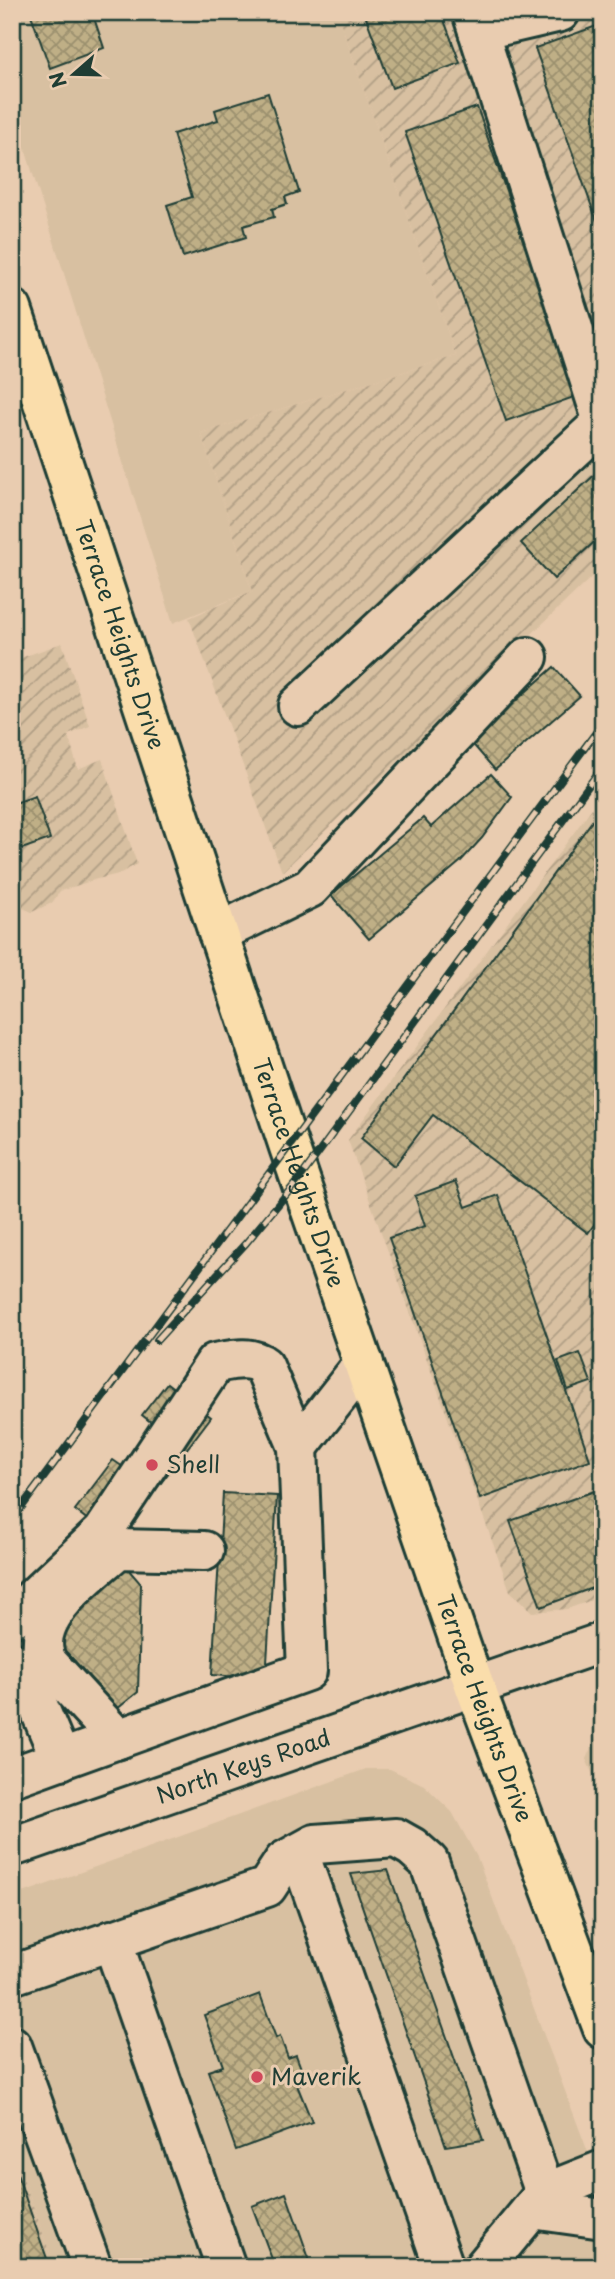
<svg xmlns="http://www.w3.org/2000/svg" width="615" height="2279" font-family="'Playpen Sans',sans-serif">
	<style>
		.built { fill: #d8c0a1 }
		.industrial { fill: url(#industrial-furrows) }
		.building { fill: url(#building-cross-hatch); stroke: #1f3d34; stroke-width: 2 }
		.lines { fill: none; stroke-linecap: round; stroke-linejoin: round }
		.minor-casing { stroke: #1f3d34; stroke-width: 44 }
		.major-casing { stroke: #1f3d34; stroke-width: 44 }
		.minor { stroke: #e9ccb0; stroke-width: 38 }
		.major { stroke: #faddab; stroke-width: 38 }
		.rail-casing { stroke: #1f3d34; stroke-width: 8 }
		.rail { stroke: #e9ccb0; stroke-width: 5; stroke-dasharray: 16; stroke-linecap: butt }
		.poi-dot { fill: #d1495b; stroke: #e9ccb0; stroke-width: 2.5 }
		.labels { text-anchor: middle; stroke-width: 6; stroke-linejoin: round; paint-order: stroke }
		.street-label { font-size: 23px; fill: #1f3d34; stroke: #e9ccb0 }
		.poi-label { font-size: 23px; fill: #1f3d34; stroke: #e9ccb0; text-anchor: start }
	</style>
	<defs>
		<pattern id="industrial-furrows" width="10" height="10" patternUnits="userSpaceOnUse" patternTransform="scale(1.75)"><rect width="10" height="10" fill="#d8c0a1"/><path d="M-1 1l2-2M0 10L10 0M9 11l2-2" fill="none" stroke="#af9d84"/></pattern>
		<pattern id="building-cross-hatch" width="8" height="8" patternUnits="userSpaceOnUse" patternTransform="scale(1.75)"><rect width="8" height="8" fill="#bfaf86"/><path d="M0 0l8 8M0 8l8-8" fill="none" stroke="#9b906e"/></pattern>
	</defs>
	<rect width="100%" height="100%" fill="#e9ccb0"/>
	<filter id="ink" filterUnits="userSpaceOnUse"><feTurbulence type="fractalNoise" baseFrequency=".0143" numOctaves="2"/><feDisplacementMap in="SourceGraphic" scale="14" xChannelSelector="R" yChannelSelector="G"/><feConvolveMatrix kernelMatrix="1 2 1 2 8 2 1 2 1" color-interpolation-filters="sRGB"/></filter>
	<g filter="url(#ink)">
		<g class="built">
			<path d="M12,12h325l119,344 -255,77 51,158 -79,32 -161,-516z"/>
			<path d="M603,1721v77l-17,-39z"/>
			<path d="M366,1769h24l34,16 28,27 25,45 126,335v73l-548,2 -43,-120v-250z"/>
		</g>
		<g class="industrial">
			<path d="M337,12h266v554l-321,306 -93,-254 63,-27 -51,-158 255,-77z"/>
			<path d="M62,643l28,83 -22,9 10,34 24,-10 35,105 -18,10 -22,5 -37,12 -8,12 -20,9 -14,-6 -6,2v-247z"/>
			<path d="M603,793v803l-36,13 -35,3 -22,-21 -162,-451z"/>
			<path d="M12,2147l43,120h-43z"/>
		</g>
		<g class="building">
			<path d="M30,12h62l12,36 -54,20z"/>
			<path d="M364,12h77l19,51 -68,25z"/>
			<path d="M602,24l1,3v211l-68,-190z"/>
			<path d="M268,93l31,99 -14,5 2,7 -15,5 2,8 -31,9 3,11 -63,20 -16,-52 25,-8 -19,-63 45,-14 -3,-10z"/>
			<path d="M477,107l100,289 -71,25 -101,-289z"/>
			<path d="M603,467v67l-49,45 -33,-36z"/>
			<path d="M554,667l26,29 -85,74 -25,-29z"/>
			<path d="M491,774l21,23 -30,41 -22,24 -91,77 -38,-44 92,-77 8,9z"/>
			<path d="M35,796l15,43 -28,10 -10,-28v-17z"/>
			<path d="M603,806v406l-15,21 -155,-118 -39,51 -33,-28z"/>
			<path d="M456,1181l10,26 32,-12 92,265 -110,39 -91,-261 36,-12 -10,-30z"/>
			<path d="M580,1353l11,29 -23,8 -10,-29z"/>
			<path d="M167,1383l44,34 -95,125 -41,-32 38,-50 13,9 32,-41 -16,-13z"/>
			<path d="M603,1488v96l-62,23 -31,-86z"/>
			<path d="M223,1493l54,3 -11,183 -54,-4z"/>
			<path d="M122,1562l19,22 -3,108 -26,21 -53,-66 2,-31z"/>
			<path d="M388,1870l95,270 -37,6 -95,-272z"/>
			<path d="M260,1994l16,44 4,-2 8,22 8,-3 10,27 -9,3 15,37 -76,28 -28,-79 15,-5 -19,-51z"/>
			<path d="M12,2160l38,107h-38z"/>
			<path d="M286,2193l26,74h-37l-23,-61z"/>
		</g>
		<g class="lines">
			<g class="minor-casing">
				<g id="minor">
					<path d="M478,31l82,-19"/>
					<path d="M298,706l305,-284 -131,-410"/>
					<path d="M218,933l92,-45 218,-231"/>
					<path d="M298,1447l66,-84"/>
					<path d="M12,1618l91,-86 112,-169c17,-3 35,-8 49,3l34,81 9,224 -295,106"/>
					<path d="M12,1662l14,15 35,83"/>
					<path d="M118,1739l-70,-76c-24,-43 42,-88 70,-114l86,2"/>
					<path id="s1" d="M12,1847l591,-205"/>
					<path d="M299,1853l145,414"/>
					<path d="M112,1940l114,327"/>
					<path d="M12,1975l255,-88 17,-26 31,-17 81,-6 16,9 17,15 116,331 -61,74"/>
					<path d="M12,2046l80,221"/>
					<path d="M545,2193l58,-23"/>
					<path d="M532,2209l71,10"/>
				</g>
			</g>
			<g class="major-casing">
				<g id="major">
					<path id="s2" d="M12,309l277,838 186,540 128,342"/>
				</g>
			</g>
			<use href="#minor" class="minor"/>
			<use href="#major" class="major"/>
			<g class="rail-casing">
				<g id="rail">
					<path d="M157,1340l89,-97 54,-65 303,-412"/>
					<path d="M12,1520l591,-797"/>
				</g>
			</g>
			<use href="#rail" class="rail"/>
		</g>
	</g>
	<g class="poi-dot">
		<circle cx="152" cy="1465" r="7"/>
		<circle cx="257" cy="2077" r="7"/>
	</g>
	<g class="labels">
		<g class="street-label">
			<text dy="8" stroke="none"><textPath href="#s2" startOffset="343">Terrace Heights Drive</textPath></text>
			<text dy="8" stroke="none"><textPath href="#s2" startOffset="910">Terrace Heights Drive</textPath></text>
			<text dy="8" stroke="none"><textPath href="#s2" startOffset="1477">Terrace Heights Drive</textPath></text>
			<text dy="8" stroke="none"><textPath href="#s1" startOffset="245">North Keys Road</textPath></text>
		</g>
		<g class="poi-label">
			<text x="166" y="1473">Shell</text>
			<text x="271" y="2085">Maverik</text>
		</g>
	</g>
	<rect width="615" height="2279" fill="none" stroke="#e9ccb0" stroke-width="42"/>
	<rect x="21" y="21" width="573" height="2237" fill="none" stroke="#1f3d34" stroke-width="2.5" filter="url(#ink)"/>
	<g transform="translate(74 74) rotate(250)" stroke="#e9ccb0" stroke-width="5" paint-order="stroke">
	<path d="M0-5L12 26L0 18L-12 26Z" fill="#1f3d34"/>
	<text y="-10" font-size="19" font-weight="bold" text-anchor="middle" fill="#1f3d34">N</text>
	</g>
</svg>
